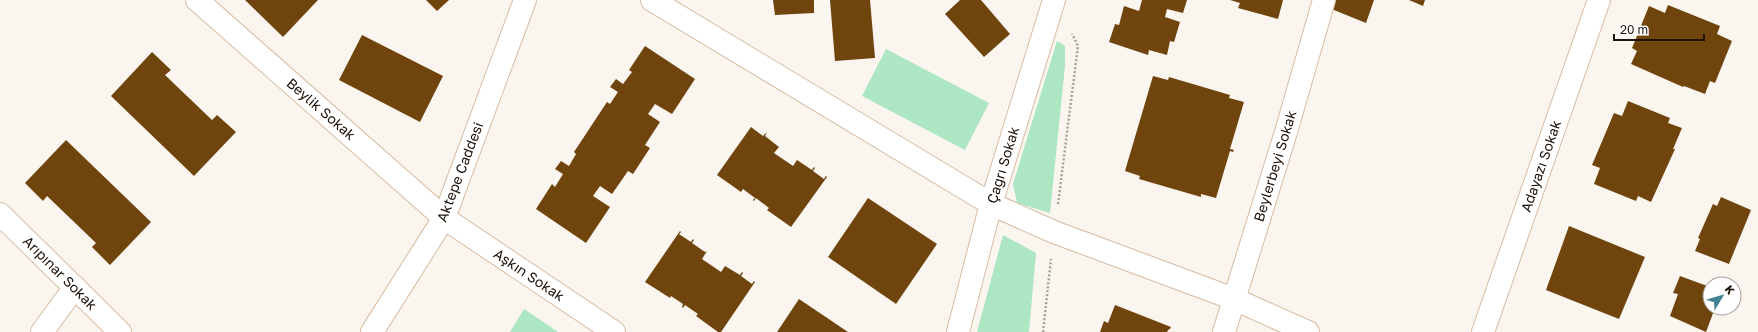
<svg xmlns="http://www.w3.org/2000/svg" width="1758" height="332" font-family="'Golos Text',sans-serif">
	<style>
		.green { fill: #ace6c3 }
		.building { fill: #70450d }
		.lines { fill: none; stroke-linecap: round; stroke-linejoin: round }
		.minor-casing { stroke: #d7bca2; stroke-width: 24 }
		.path { stroke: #a8a19a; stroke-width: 2.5; stroke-dasharray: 2 2; stroke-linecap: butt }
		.minor { stroke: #fff; stroke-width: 22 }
		.labels { text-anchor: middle; stroke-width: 4; stroke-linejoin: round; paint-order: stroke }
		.street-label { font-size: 14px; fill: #1d130a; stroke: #fff }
	</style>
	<rect width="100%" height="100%" fill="#fbf5ef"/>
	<g class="green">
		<path d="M1057,41l8,5v20l-15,147 -33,-10 -4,-19z"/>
		<path d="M886,49l103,54 -24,47 -103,-54z"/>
		<path d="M1003,235l33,18 -7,79h-52z"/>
		<path d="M524,309l34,23h-48z"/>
	</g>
	<g class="building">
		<path d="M245,0h73l-35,37z"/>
		<path d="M426,0h23l-12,11z"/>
		<path d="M773,0h41v13l-39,2z"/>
		<path d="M830,0h40l5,58 -40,3z"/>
		<path d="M960,0h21l29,34 -26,23 -39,-43z"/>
		<path d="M1142,0h45l-4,13 -16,-4 -2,8 15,5 -6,20 -4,-1 -3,14 -18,-5 -1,5 -39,-13 6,-18 4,1 5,-19 15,5z"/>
		<path d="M1230,0h53l-5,19 -40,-11 2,-5z"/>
		<path d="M1332,0h42l-8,23 -37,-15z"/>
		<path d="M1409,0h16l-2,6z"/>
		<path d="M1668,5l52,21 -3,8 15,7 -17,42 -5,-2 -5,13 -21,-8 -1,1 -52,-23 6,-13 -5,-3 17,-42 16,7z"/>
		<path d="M362,35l81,41 -23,46 -81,-42z"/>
		<path d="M645,46l50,33 -23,35 -17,-10 -7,10 12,8 -15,23 5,3 -17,26 -5,-3 -16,23 -12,-8 -7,10 17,11 -24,36 -50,-34 16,-25 3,3 8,-13 -8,-5 6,-8 8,5 7,-12 -2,-2 33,-50 3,2 8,-12 -8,-5 6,-8 7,5 9,-12 -3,-2z"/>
		<path d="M152,52l19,18 -6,5 47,45 5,-5 19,17 -42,44 -83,-80z"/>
		<path d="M1153,76l15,4 1,-3 61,18 -1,3 15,4 -14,47 4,1 -1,2 -3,-1 -14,47 -15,-4v3l-62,-18 1,-3 -15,-5z"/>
		<path d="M1628,101l42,17 -2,5 14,5 -9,21h2l-24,53 -13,-6 -2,5 -42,-17 6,-16 -8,-3 22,-52 8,3z"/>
		<path d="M751,127l12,9 4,-4 -2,4 14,11 -5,6 19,13 4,-6 15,10 2,-3 1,1 -2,3 11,8 2,-3 1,1 -36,50 -24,-17 2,-2 -13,-10 -2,3 -1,-1 2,-2 -12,-9 -2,3 -24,-17z"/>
		<path d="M66,140l85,82 -41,43 -18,-18 4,-4 -49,-47 -4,5 -18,-18z"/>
		<path d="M1721,197l30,13 -22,54 -34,-13 5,-12 -2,-1 15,-34 4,2z"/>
		<path d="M868,198l69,46 -41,60 -68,-47z"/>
		<path d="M1569,226l76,31 -26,62 -73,-29z"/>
		<path d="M680,231l1,1 -2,2 12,8 2,-3 1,1 -2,3 13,9 2,-1 -5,8 19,13 4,-6 15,9 2,-3 1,1 -2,3 11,8 2,-3 1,1 -34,50h-3l-22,-16 2,-2 -13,-9 -2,3 -1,-1 1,-3 -12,-8 -1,2 -25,-16z"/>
		<path d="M1680,276l30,11v21h5l-9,24 -36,-16 8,-22 -5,-1z"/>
		<path d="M799,299l49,33h-71z"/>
		<path d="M1115,305l56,22 -1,2h-1l-2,3h-67l4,-11 4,2z"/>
	</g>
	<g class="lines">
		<g class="minor-casing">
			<g id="minor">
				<path d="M197,0l247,218 170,114"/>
				<path d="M652,0l339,204 63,28 180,67 74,33"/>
				<path d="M0,214l120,118"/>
				<path d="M42,332l33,-45"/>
				<path d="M372,332l72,-114 81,-218"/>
				<path d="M958,332l33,-128 63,-204"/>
				<path d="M1224,332l62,-200 38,-132"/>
				<path d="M1483,332l116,-332"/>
			</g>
		</g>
		<g class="path">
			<path d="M1058,204l20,-158 -6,-12"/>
			<path d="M1043,332l8,-73"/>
		</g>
		<use href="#minor" class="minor"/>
	</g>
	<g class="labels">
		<g class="street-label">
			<text transform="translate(321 109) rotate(41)" y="5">Beylik Sokak</text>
			<text transform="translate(1003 165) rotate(-73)" y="5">Çagrı Sokak</text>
			<text transform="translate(1275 166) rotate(-73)" y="5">Beylerbeyi Sokak</text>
			<text transform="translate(1541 166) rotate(-71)" y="5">Adayazı Sokak</text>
			<text transform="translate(460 172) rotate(-69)" y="5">Aktepe Caddesi</text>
			<text transform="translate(60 273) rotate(45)" y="5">Arıpınar Sokak</text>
			<text transform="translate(529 275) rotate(34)" y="5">Aşkın Sokak</text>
		</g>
	</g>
	<g transform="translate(1722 296) rotate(52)"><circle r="19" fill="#ffffff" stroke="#a5a19d"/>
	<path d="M0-3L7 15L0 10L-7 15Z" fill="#3f8092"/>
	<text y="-6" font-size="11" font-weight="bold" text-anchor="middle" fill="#1d130a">K</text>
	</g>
	<path d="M1614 34v6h90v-6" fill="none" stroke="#1d130a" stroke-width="2"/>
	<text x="1620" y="34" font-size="12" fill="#1d130a" stroke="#ffffff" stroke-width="3" paint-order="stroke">20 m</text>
</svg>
